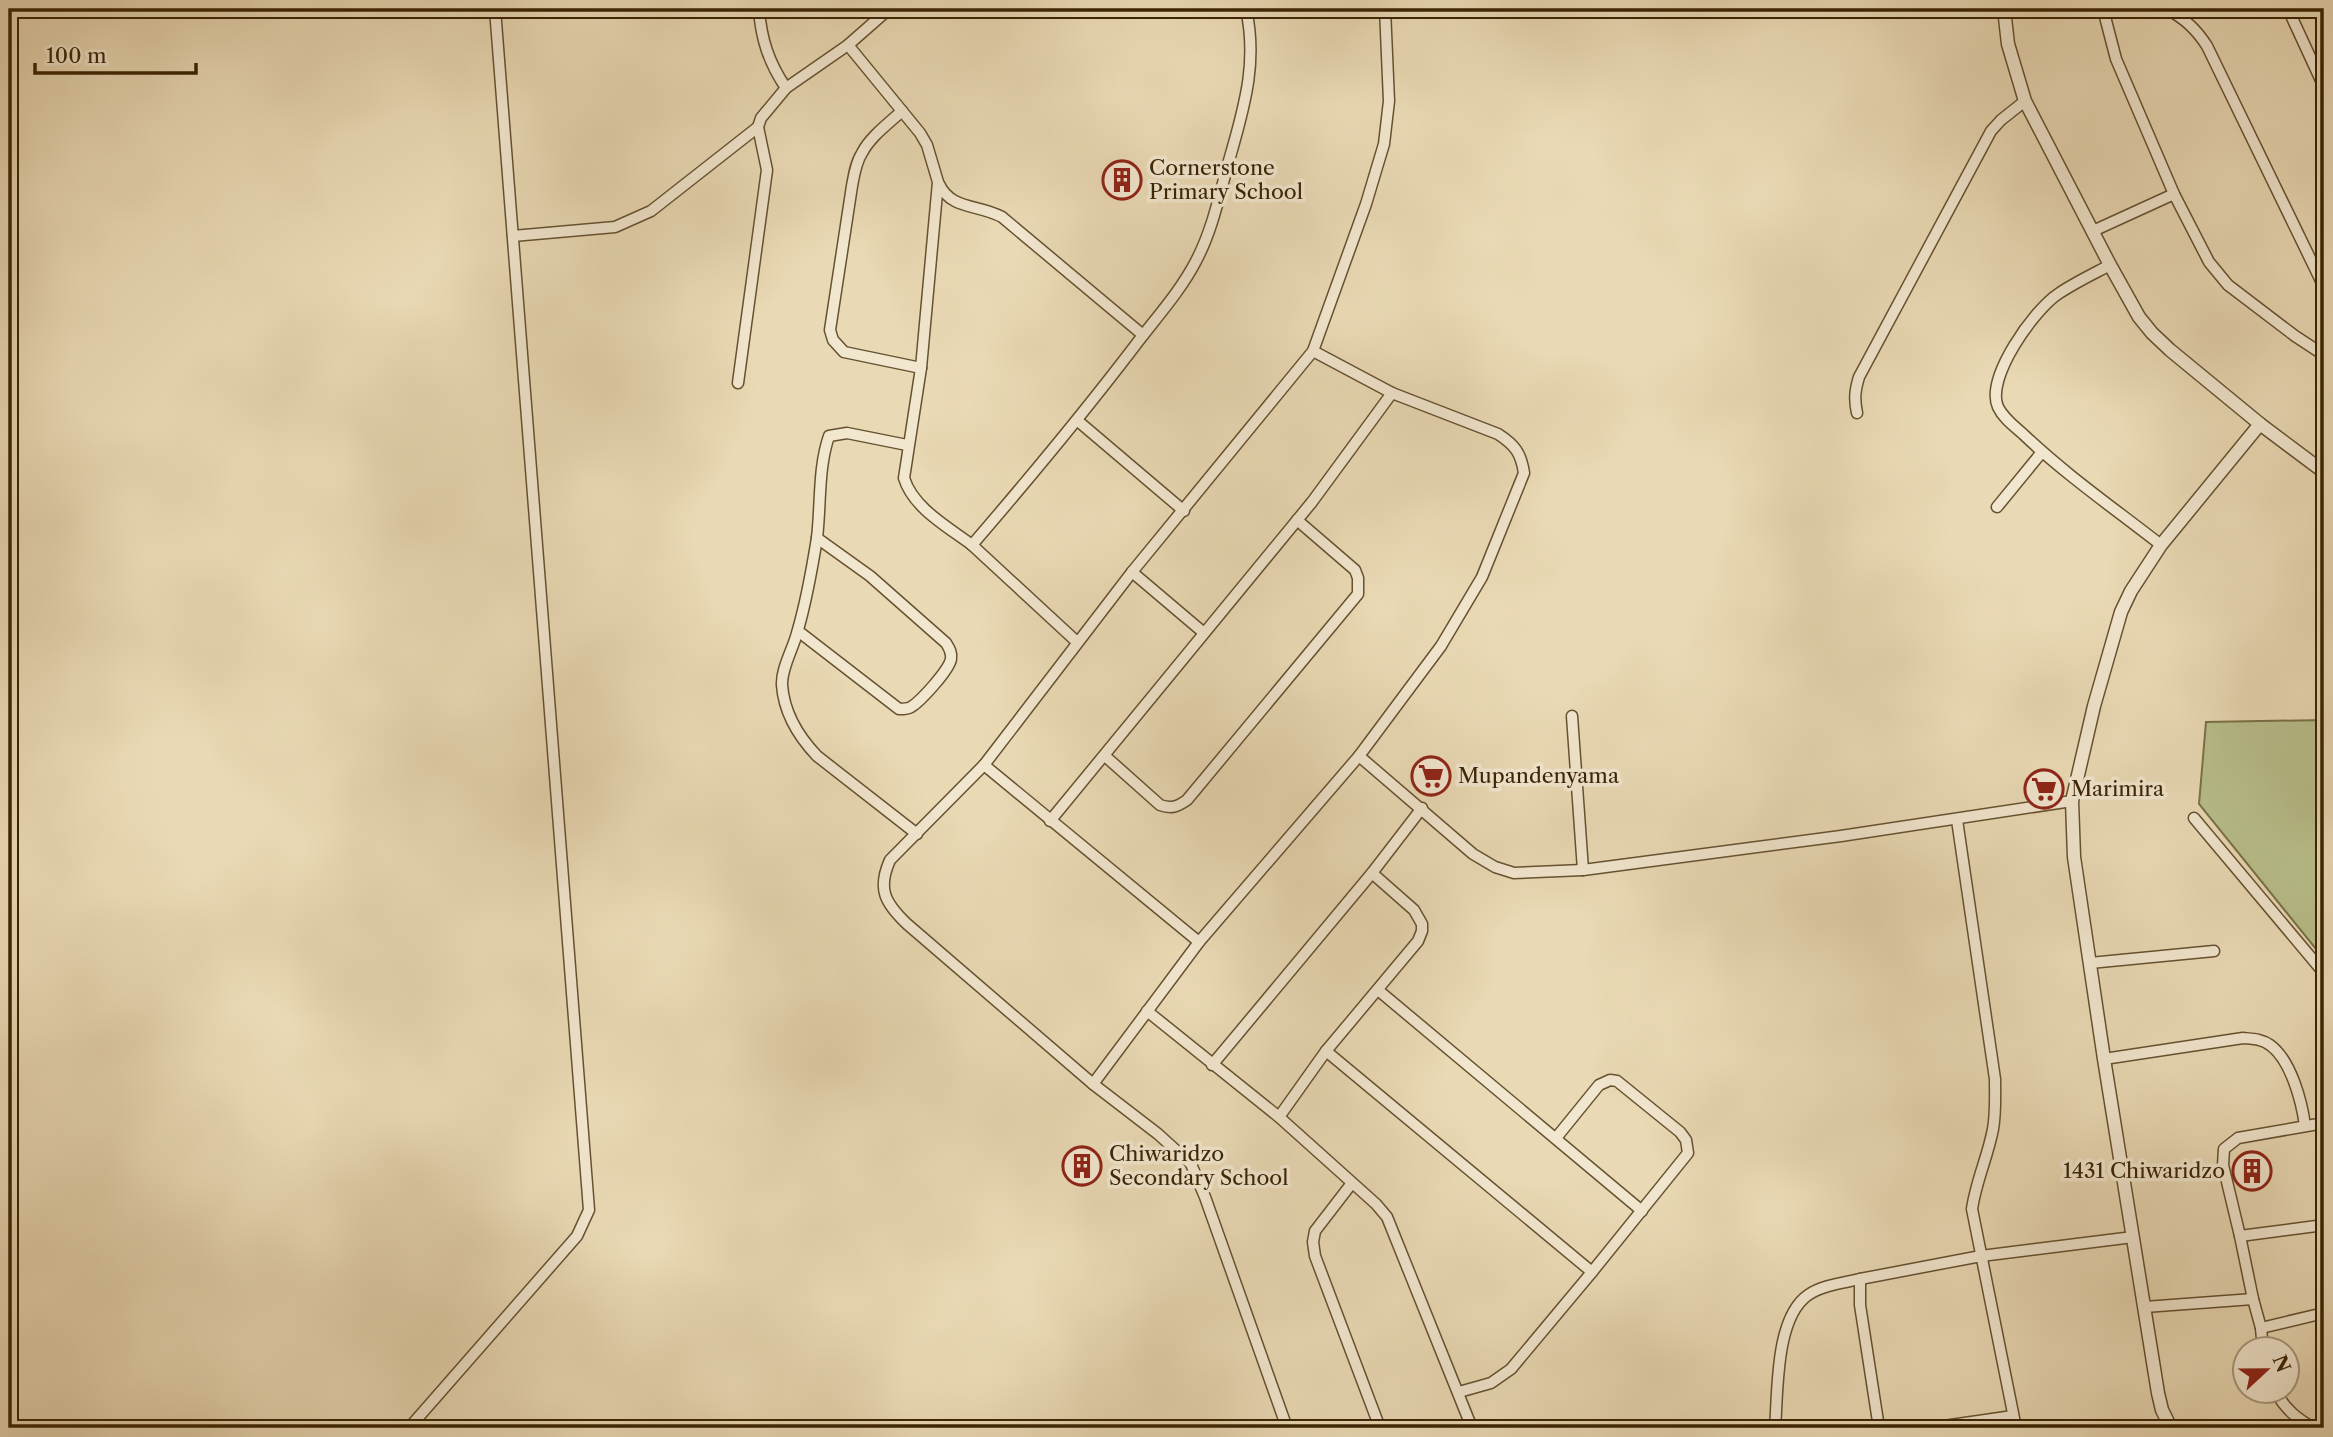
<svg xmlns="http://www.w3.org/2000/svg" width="2333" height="1437" font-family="'Libre Caslon Text',serif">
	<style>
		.green { fill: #b8bf8c; stroke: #797248; stroke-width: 2 }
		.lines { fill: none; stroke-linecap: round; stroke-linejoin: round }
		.minor-casing { stroke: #665130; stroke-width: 13 }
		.tertiary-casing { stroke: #665130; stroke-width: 15 }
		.minor { stroke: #f1e6ce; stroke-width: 10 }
		.tertiary { stroke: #f1e6ce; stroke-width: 12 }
		.labels { text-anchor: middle; stroke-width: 7; stroke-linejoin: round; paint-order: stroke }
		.poi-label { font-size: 21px; fill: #3a2404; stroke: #f1e6ce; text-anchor: start }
	</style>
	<rect width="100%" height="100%" fill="#e9d9b4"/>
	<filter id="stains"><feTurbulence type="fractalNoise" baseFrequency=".00286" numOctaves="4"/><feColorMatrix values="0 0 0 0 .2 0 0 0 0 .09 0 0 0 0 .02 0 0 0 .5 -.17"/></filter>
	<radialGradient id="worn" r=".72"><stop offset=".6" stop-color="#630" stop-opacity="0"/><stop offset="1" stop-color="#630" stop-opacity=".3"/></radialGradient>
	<path class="green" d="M2324,720v239l-125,-155 7,-82z"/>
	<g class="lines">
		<g class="minor-casing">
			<g id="minor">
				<path d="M759,9c2,30 10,54 27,79"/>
				<path d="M2103,9l13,50 58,135 35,68 19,23 67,51 29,19"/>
				<path d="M2167,9c18,10 29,20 40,37l117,241"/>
				<path d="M2288,9l36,78"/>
				<path d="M848,45l72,88 7,12 11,37 -17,186 -17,110c9,30 44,49 68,67"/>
				<path d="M902,111c-13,12 -32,26 -40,42 -6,9 -8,22 -10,33l-22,144 3,10 11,12 77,16"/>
				<path d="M939,184c12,26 39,20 63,33l141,118"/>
				<path d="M2093,231l81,-37"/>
				<path d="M513,236l102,-9 36,-16 107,-84"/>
				<path d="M2110,265c-17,9 -36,18 -52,29 -24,16 -73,84 -60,113 5,11 16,19 25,27 43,41 92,75 138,111"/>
				<path d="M738,383l29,-213 -9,-43 3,-9 25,-30 62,-43 41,-36"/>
				<path d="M1857,413c-3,-14 -2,-23 2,-36l132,-246 10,-11 24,-19"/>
				<path d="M1078,421l106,90"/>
				<path d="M907,445l-60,-12 -18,3c-11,32 -8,68 -12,102 -5,31 -11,65 -20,95 -4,16 -16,36 -15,52 2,28 16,51 35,71l100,78"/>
				<path d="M1997,507l45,-55"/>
				<path d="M1132,572l72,61"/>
				<path d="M798,631l101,78c4,0 9,0 12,-2 10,-6 38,-37 40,-48 1,-7 -2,-11 -5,-16l-76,-67 -53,-38"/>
				<path d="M1077,642l-105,-97c56,-65 110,-130 162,-198 21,-28 46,-55 62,-86 18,-34 25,-74 36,-111 14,-49 25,-91 14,-141"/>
				<path d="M1572,716l11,154"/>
				<path d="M1105,756l55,49c11,4 17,2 27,-5l171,-206v-16l-3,-8 -58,-50"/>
				<path d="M1359,756l114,98 22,13 19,6 69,-3 258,-34 231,-35"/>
				<path d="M984,765l215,177"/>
				<path d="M2194,818l130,155"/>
				<path d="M1957,820l38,259c0,17 1,33 -2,50 -5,27 -17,52 -21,80l44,219"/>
				<path d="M1050,821l262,-319 80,-109"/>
				<path d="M2090,963l124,-12"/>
				<path d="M1378,990l264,221"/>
				<path d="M1147,1011l132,106 97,87 11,13 85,211"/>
				<path d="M1326,1051l266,221"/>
				<path d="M2104,1059l139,-21c10,1 19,1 27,7 21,15 32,57 35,81"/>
				<path d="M1212,1065l160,-192 50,-65"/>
				<path d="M1093,1084l-186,-160c-22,-21 -30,-35 -17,-64l94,-95 148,-193 181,-221"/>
				<path d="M1279,1117l47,-66 92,-110 4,-10v-7l-8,-14 -42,-37"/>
				<path d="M1352,1183l-37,48 -2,11 2,14 65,172"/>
				<path d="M2240,1236l84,-11"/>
				<path d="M2145,1307l108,-8"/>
				<path d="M2261,1328l63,-15"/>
				<path d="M2263,1350l-2,-22 -8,-29 -13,-63 -17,-71 1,-16 14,-11 86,-15"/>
				<path d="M1459,1392l32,-9 20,-14 81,-97 96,-119 -2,-13 -6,-8 -63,-51 -7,-1 -11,5 -43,53"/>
				<path d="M2276,1392c9,17 21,27 38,36l10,-4"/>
				<path d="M409,1428l168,-192 12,-26 -94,-1201"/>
				<path d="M1287,1428l-82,-231 -14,-33 -33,-30 -65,-50 106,-142 160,-186 82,-110 41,-69 42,-104c-3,-20 -9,-28 -26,-39l-106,-41 -79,-42 53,-147 18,-60 5,-43 -4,-92"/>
				<path d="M1775,1428c3,-36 0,-110 33,-133 14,-10 35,-12 52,-16"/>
				<path d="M1879,1428l-19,-123v-26l121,-23 152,-19"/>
				<path d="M1930,1428l83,-12"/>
			</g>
		</g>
		<g class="tertiary-casing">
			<g id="tertiary">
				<path d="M2004,9l4,35 17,57 85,164 29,52 13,16 18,17 90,74 64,48"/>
				<path d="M2171,1428l-9,-18 -4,-17 -54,-334 -30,-202 -2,-56 22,-95 27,-94 10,-21 30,-46 99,-121"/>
			</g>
		</g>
		<use href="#minor" class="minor"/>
		<use href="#tertiary" class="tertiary"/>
	</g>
	<defs>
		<g id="building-ring" transform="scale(2.0125)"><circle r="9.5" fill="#f1e6ce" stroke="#8f2418" stroke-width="1.5"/><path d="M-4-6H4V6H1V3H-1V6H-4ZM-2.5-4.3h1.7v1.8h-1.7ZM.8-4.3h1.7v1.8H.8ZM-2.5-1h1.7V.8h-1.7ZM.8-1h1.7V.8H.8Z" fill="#8f2418"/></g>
		<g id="supermarket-ring" transform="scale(2.0125)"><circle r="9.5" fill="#f1e6ce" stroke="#8f2418" stroke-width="1.5"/><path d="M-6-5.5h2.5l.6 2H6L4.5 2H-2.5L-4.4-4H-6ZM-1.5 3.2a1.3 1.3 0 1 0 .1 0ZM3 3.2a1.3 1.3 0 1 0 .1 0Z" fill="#8f2418"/></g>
	</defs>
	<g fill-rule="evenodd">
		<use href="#building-ring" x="1122" y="180"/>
		<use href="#supermarket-ring" x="1431" y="776"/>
		<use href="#supermarket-ring" x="2044" y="789"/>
		<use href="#building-ring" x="1082" y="1166"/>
		<use href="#building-ring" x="2252" y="1171"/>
	</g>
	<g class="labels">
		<g class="poi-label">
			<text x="1149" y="175">Cornerstone<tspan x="1149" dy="24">Primary School</tspan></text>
			<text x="1458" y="783">Mupandenyama</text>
			<text x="2071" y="796">Marimira</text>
			<text x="1109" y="1161">Chiwaridzo<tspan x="1109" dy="24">Secondary School</tspan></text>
			<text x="2225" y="1178" text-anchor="end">1431 Chiwaridzo</text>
		</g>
	</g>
	<rect width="2333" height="1437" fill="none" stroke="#e9d9b4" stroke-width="35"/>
	<rect x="10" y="10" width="2312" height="1416" fill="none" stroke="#3a2404" stroke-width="3.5"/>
	<rect x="18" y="18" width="2298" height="1402" fill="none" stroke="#3a2404" stroke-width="2"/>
	<g transform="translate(2266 1370) rotate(68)"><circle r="33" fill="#f1e6ce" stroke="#a8987d" stroke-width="2"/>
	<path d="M0-5L12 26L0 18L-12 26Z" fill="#8f2418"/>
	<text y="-10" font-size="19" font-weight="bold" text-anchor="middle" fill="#3a2404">N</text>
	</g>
	<path d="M35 63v10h161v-10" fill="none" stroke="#3a2404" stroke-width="3.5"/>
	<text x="46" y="63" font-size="21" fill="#3a2404" stroke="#f1e6ce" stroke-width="5" paint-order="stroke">100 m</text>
	<rect width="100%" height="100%" filter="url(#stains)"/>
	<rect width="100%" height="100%" fill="url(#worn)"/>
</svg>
